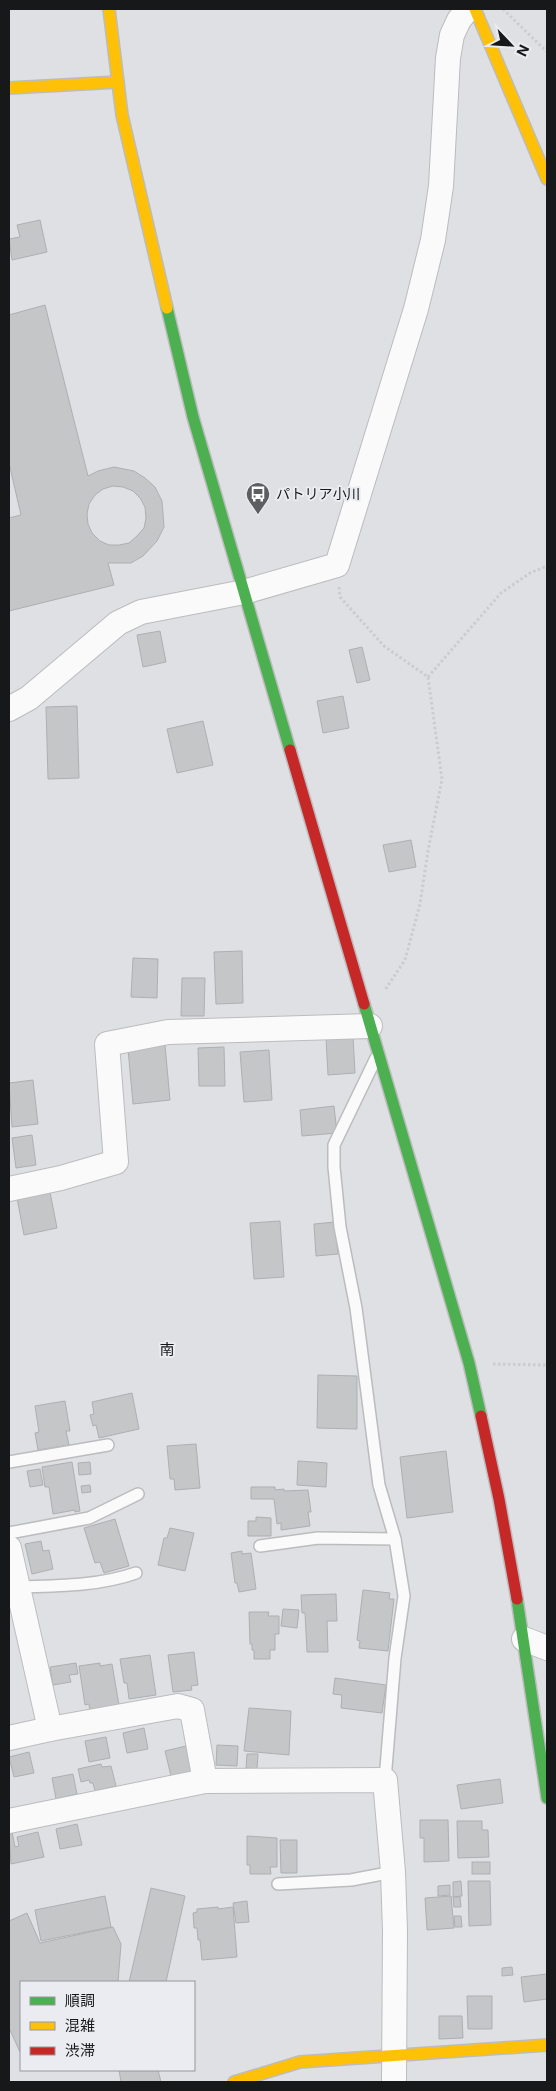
<svg xmlns="http://www.w3.org/2000/svg" width="556" height="2091" font-family="Inter,'Noto Sans JP',sans-serif">
	<style>
		.building { fill: #c4c6c8; stroke: #aeafb1; fill-rule: evenodd }
		.lines { fill: none; stroke-linecap: round; stroke-linejoin: round }
		.lane-casing { stroke: #bcbcbe; stroke-width: 14 }
		.street-casing { stroke: #bcbcbe; stroke-width: 26 }
		.fast-casing { stroke: #bcbcbe; stroke-width: 14 }
		.slow-casing { stroke: #bcbcbe; stroke-width: 14 }
		.jam-casing { stroke: #bcbcbe; stroke-width: 14 }
		.path { stroke: #cbcccc; stroke-width: 3; stroke-dasharray: 2.5 2.5; stroke-linecap: butt }
		.lane { stroke: #fafafb; stroke-width: 11 }
		.street { stroke: #fafafb; stroke-width: 24 }
		.fast { stroke: #4caf50; stroke-width: 11 }
		.slow { stroke: #ffc107; stroke-width: 11 }
		.jam { stroke: #c62828; stroke-width: 11 }
		.labels { text-anchor: middle; stroke-width: 4; stroke-linejoin: round; paint-order: stroke }
		.poi-label { font-size: 14px; fill: #17181a; stroke: #eaecf2; text-anchor: start }
		.neighbourhood-label { font-size: 15px; fill: #17181a; stroke: #eaecf2 }
	</style>
	<rect width="100%" height="100%" fill="#dfe0e3"/>
	<g class="building">
		<path d="M40,220l7,32 -35,8 -3,-21 11,-2 -3,-12z"/>
		<path d="M45,305l43,171 10,-5 16,-4 20,4 11,7 10,9 7,14 2,26 -7,14 -14,15 -12,7h-23l6,22 -105,26v-93l12,-3 -12,-52v-148zM113,486l10,1 10,4 7,7 5,9 1,11 -2,10 -7,8 -8,7 -10,2h-10l-9,-4 -8,-8 -4,-9 -1,-10 2,-10 6,-9 8,-6z"/>
		<path d="M160,631l6,31 -23,5 -6,-32z"/>
		<path d="M362,647l8,33 -13,3 -8,-33z"/>
		<path d="M343,696l6,32 -26,5 -6,-32z"/>
		<path d="M77,706l2,72 -31,1 -2,-72z"/>
		<path d="M203,721l10,44 -36,8 -10,-44z"/>
		<path d="M411,840l5,27 -27,5 -6,-27z"/>
		<path d="M242,951l1,52 -27,1 -2,-52z"/>
		<path d="M133,958l25,1 -1,39 -26,-1z"/>
		<path d="M182,978h23l-1,38h-23z"/>
		<path d="M353,1036l2,37 -27,2 -2,-37z"/>
		<path d="M165,1045l5,55 -37,4 -5,-55z"/>
		<path d="M224,1047l1,39h-26l-1,-38z"/>
		<path d="M269,1050l3,50 -28,2 -4,-50z"/>
		<path d="M33,1080l5,44 -26,3 -3,-44z"/>
		<path d="M334,1106l3,27 -35,3 -2,-26z"/>
		<path d="M32,1135l4,30 -20,3 -4,-30z"/>
		<path d="M50,1192l7,36 -33,7 -7,-37z"/>
		<path d="M280,1221l4,56 -30,2 -4,-56z"/>
		<path d="M335,1222l3,32 -22,2 -2,-32z"/>
		<path d="M318,1375l39,1v53l-40,-1z"/>
		<path d="M132,1393l7,36 -40,9 -3,-13 -3,1 -3,-11 4,-1 -2,-12z"/>
		<path d="M65,1401l5,30h-4l3,14 -31,5 -3,-17 4,-1 -4,-26z"/>
		<path d="M196,1444l4,44 -25,2 -1,-11h-4l-3,-33z"/>
		<path d="M446,1451l7,61 -46,6 -7,-61z"/>
		<path d="M298,1461l29,2 -1,24 -29,-2z"/>
		<path d="M72,1462l8,49 -5,1v-2l-22,4 -4,-27h-4l-3,-20z"/>
		<path d="M90,1462l1,12 -12,1 -1,-12z"/>
		<path d="M40,1469l3,16 -13,2 -3,-16z"/>
		<path d="M90,1485l1,7 -9,1 -1,-7z"/>
		<path d="M251,1487h24v3l9,-1v2l24,-1 3,22h-3l2,14 -29,4v-7l-4,1 -3,-25h-23z"/>
		<path d="M256,1517l15,1v18h-23v-15h8z"/>
		<path d="M115,1519l14,47 -25,7 -4,-11 -5,1 -11,-35z"/>
		<path d="M170,1528l24,5 -9,38 -27,-6 6,-27h3z"/>
		<path d="M41,1541l2,10 6,-1 4,19 -21,5 -7,-30z"/>
		<path d="M242,1551v3l9,-1 5,36 -17,3 -2,-9h-2l-4,-30z"/>
		<path d="M363,1590l27,3 -1,6h5l-6,52 -29,-3 1,-7 -3,-1z"/>
		<path d="M336,1594l1,27h-10l1,31h-21l-2,-39h-3l-1,-18z"/>
		<path d="M283,1609l16,1 -2,18 -16,-2z"/>
		<path d="M249,1612h20l-1,4h11v18h-4v16h-5v9h-16v-9h-2v-6h-2z"/>
		<path d="M194,1652l4,33 -7,1 1,4 -19,2 -5,-37z"/>
		<path d="M150,1655l6,40 -27,4 -2,-16h-3l-4,-24z"/>
		<path d="M76,1663l2,11 -9,1 2,7 -18,3 -3,-18z"/>
		<path d="M100,1663v3l12,-2 7,41 -29,7 -1,-8 -4,1 -6,-39z"/>
		<path d="M335,1678l51,7 -4,28 -41,-5 1,-13 -9,-1z"/>
		<path d="M249,1708l42,3 -2,44 -45,-4z"/>
		<path d="M144,1728l4,21 -21,4 -4,-20z"/>
		<path d="M106,1737l4,21 -21,4 -4,-21z"/>
		<path d="M217,1745l21,1 -1,20 -21,-1z"/>
		<path d="M186,1746l6,26 -21,4 -6,-25z"/>
		<path d="M29,1752l5,21 -20,4 -5,-20z"/>
		<path d="M247,1754h11l-1,15 -11,-1z"/>
		<path d="M101,1764l1,3 9,-1 5,20 -21,5 -2,-8h-3l-1,-3 -8,2 -3,-13z"/>
		<path d="M73,1774l4,20 -21,5 -4,-21z"/>
		<path d="M500,1779l3,24 -42,6 -4,-24z"/>
		<path d="M420,1820h28l1,41 -25,1v-24h-4z"/>
		<path d="M457,1821h25v9h6l1,27 -31,1z"/>
		<path d="M77,1824l5,21 -22,4 -4,-20z"/>
		<path d="M12,1832l3,15 4,-1 -2,-9 21,-5 6,25 -33,7 -2,-31z"/>
		<path d="M247,1836l30,2v29h-7l1,7h-21v-9h-3z"/>
		<path d="M280,1840h17v33h-16z"/>
		<rect x="472" y="1862" width="18" height="12"/>
		<path d="M461,1881l1,15 -9,1v-15z"/>
		<path d="M468,1881h22l1,44 -22,1z"/>
		<path d="M450,1885v10l-12,1v-10z"/>
		<path d="M151,1888l34,8 -19,86h-37z"/>
		<path d="M105,1896l6,31 -70,14 -6,-31z"/>
		<path d="M451,1896l3,32 -27,2 -2,-32z"/>
		<path d="M453,1897h7l1,10h-7z"/>
		<path d="M247,1901l2,21 -13,1 -3,-20z"/>
		<path d="M218,1907v2l15,-2 4,50 -35,3 -2,-20h-2l-1,-12h-3l-1,-15 4,-1v-3z"/>
		<path d="M27,1913l13,30 73,-16 8,17 -3,38h-97l-1,70 -11,-24v-107z"/>
		<path d="M454,1916h7l1,11h-7z"/>
		<path d="M512,1967l1,8 -11,1v-8z"/>
		<path d="M547,1974v25l-23,3 -3,-25z"/>
		<path d="M467,1996h25v33h-24z"/>
		<path d="M439,2016h23l1,22 -24,1z"/>
		<path d="M119,2070h39l3,12h-40z"/>
	</g>
	<g class="lines">
		<g class="lane-casing">
			<g id="lane">
				<path d="M376,1058l-42,87v22l6,60 16,81 23,177 16,54 9,57 -9,62 -10,122"/>
				<path d="M9,1462l99,-17"/>
				<path d="M9,1533l80,-15 49,-24"/>
				<path d="M260,1546l58,-8 77,1"/>
				<path d="M18,1587c39,-1 81,-1 118,-14"/>
				<path d="M278,1884l73,-4 42,-8"/>
			</g>
		</g>
		<g class="street-casing">
			<g id="street">
				<path d="M9,709l20,-11 89,-75 23,-11 103,-20 93,-27 79,-256 17,-69 8,-54 7,-128 4,-23 7,-15 9,-11"/>
				<path d="M9,1189l52,-11 55,-16 -9,-118 61,-12 202,-6"/>
				<path d="M9,1548l41,181"/>
				<path d="M524,1639l23,9"/>
				<path d="M9,1738l41,-9 128,-23 14,4 13,71"/>
				<path d="M9,1821l196,-40 180,-1 8,92 2,59 -1,151"/>
			</g>
		</g>
		<g class="fast-casing">
			<g id="fast">
				<path d="M167,308l26,109 97,333"/>
				<path d="M364,1004l105,359 12,53"/>
				<path d="M517,1599l30,199"/>
			</g>
		</g>
		<g class="slow-casing">
			<g id="slow">
				<path d="M109,9l13,106 45,193"/>
				<path d="M475,9l72,170"/>
				<path d="M9,88l109,-6"/>
				<path d="M234,2082l66,-20 247,-17"/>
			</g>
		</g>
		<g class="jam-casing">
			<g id="jam">
				<path d="M290,750l74,254"/>
				<path d="M481,1416l18,83 18,100"/>
			</g>
		</g>
		<g class="path">
			<path d="M503,9l44,43"/>
			<path d="M339,587l1,10 44,49 44,31 14,102 -14,72 -8,53 -15,56 -20,30"/>
			<path d="M428,677l73,-84 29,-20 17,-7"/>
			<path d="M493,1364l54,1"/>
		</g>
		<use href="#lane" class="lane"/>
		<use href="#street" class="street"/>
		<use href="#fast" class="fast"/>
		<use href="#slow" class="slow"/>
		<use href="#jam" class="jam"/>
	</g>
	<defs>
		<g id="bus-pin" transform="scale(1.25)"><path d="M0 17L-7.5 6A9.5 9.5 0 1 1 7.5 6Z" fill="#5d5e60" stroke="#eaecf2"/><path d="M-5-6H5V4H4V6H2V4H-2V6H-4V4H-5ZM-3.5-4V0h7V-4ZM-3.5 1.2v1.5H-2V1.2ZM2 1.2v1.5H3.5V1.2Z" fill="#fff"/></g>
	</defs>
	<g fill-rule="evenodd">
		<use href="#bus-pin" x="258" y="494"/>
	</g>
	<g class="labels">
		<g class="poi-label">
			<text x="276" y="499">パトリア小川</text>
		</g>
		<g class="neighbourhood-label">
			<text x="167" y="1355">南</text>
		</g>
	</g>
	<rect width="556" height="2091" fill="none" stroke="#17181a" stroke-width="20"/>
	<rect x="20" y="1981" width="175" height="90" fill="#eaecf2" stroke="#96979c"/>
	<rect x="30" y="1997" width="25" height="8" fill="#4caf50" stroke="#96979c"/>
	<text x="65" y="2006" font-size="15" fill="#17181a">順調</text>
	<rect x="30" y="2022" width="25" height="8" fill="#ffc107" stroke="#96979c"/>
	<text x="65" y="2031" font-size="15" fill="#17181a">混雑</text>
	<rect x="30" y="2047" width="25" height="8" fill="#c62828" stroke="#96979c"/>
	<text x="65" y="2056" font-size="15" fill="#17181a">渋滞</text>
	<g transform="translate(511 45) rotate(115)" stroke="#eaecf2" stroke-width="4" paint-order="stroke">
	<path d="M0-4L9 19L0 12L-9 19Z" fill="#17181a"/>
	<text y="-8" font-size="14" font-weight="bold" text-anchor="middle" fill="#17181a">N</text>
	</g>
</svg>
